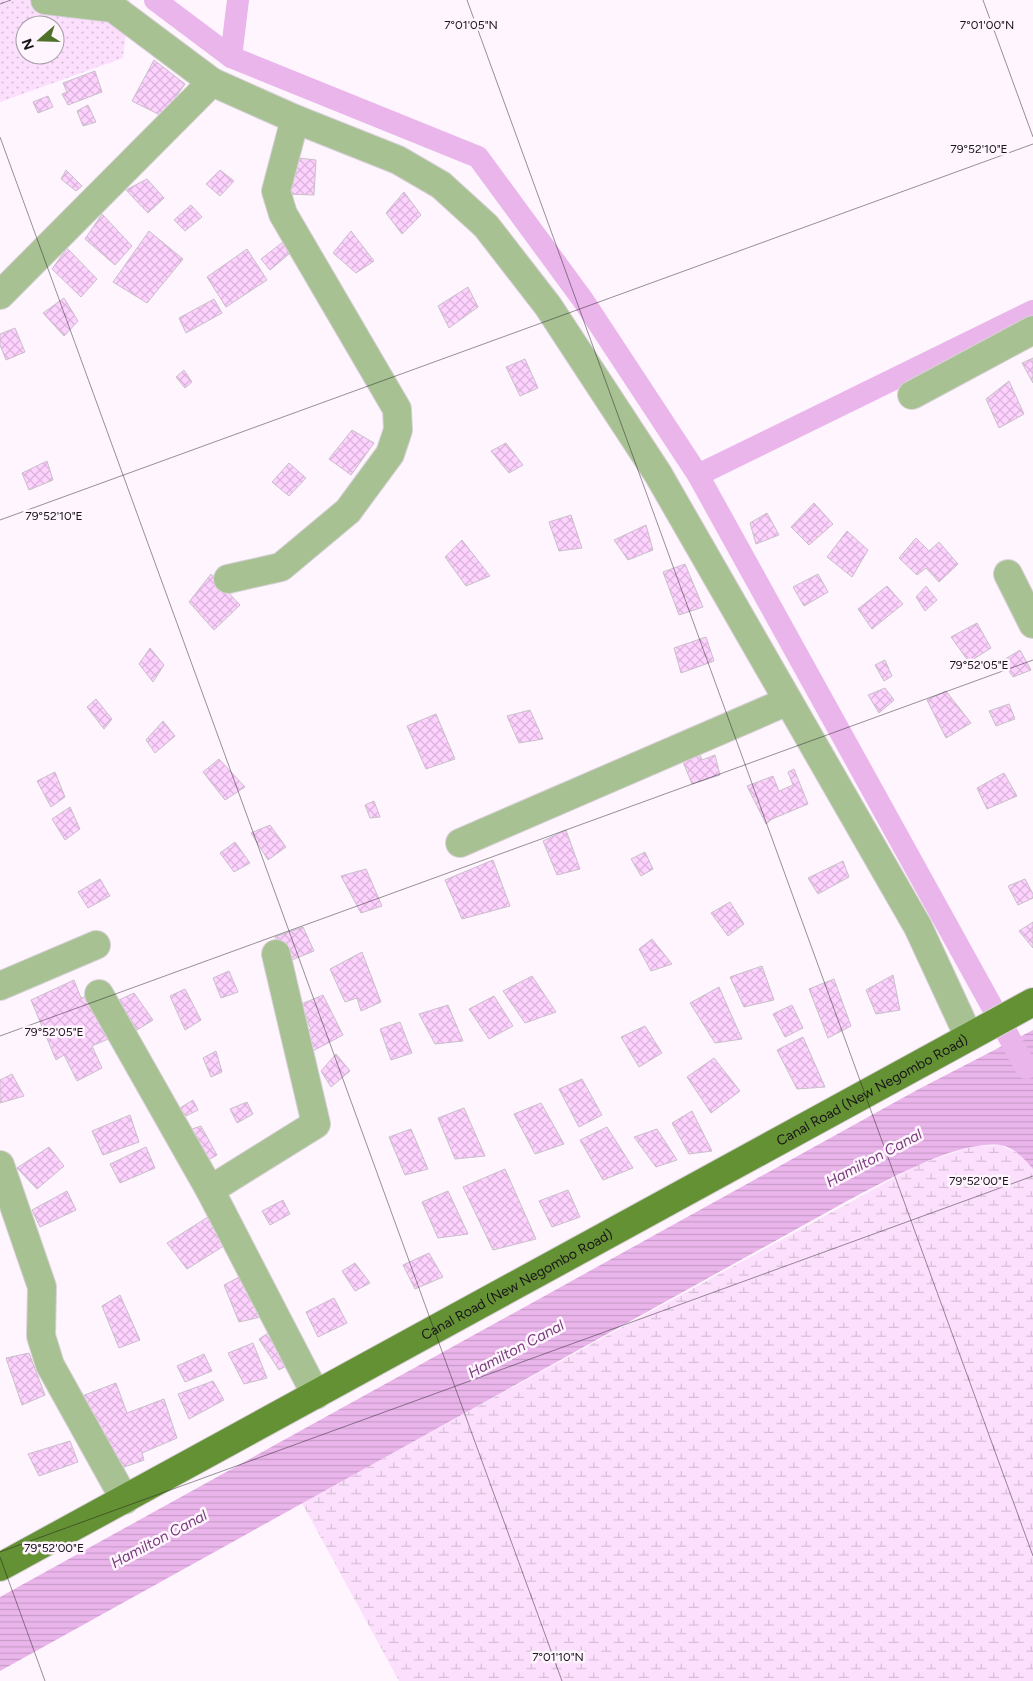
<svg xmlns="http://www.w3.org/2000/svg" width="1033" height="1681" font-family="Figtree,sans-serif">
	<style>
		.grass { fill: url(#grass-dots); fill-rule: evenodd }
		.wetland { fill: url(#wetland-marsh) }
		.water { fill: url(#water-rules) }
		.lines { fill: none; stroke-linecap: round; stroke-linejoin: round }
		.canal { stroke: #eab5eb; stroke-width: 22 }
		.building { fill: url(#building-cross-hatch); stroke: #c9c0c9 }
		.minor-casing { stroke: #d9d1d9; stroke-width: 30 }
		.major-casing { stroke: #d9d1d9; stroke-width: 30 }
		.minor { stroke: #a8c193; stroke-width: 28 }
		.major { stroke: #659135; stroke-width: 28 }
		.ticks { fill: none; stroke: #181418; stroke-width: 1; stroke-opacity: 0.45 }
		.labels { text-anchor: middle; stroke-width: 5; stroke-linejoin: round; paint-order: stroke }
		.street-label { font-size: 14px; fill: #181418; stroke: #fef5fe }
		.water-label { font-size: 15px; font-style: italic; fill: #783a7b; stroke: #fef5fe }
		.ticks-label { font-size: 12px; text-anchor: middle; fill: #181418; stroke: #fef5fe; stroke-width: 5; stroke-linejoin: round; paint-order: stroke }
	</style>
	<defs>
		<pattern id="grass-dots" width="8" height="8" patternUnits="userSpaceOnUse" patternTransform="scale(1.25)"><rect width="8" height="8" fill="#fcdffc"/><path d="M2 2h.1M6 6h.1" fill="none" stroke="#d7bed7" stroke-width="1.8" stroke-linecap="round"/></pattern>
		<pattern id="wetland-marsh" width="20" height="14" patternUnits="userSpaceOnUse" patternTransform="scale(1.25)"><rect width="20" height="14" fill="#fcdffc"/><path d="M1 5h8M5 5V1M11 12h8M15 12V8" fill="none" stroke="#d7bed7"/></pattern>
		<pattern id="water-rules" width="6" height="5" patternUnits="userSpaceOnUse" patternTransform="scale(1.25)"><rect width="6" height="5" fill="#eab5eb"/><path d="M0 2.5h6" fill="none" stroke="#c89bc9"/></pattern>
		<pattern id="building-cross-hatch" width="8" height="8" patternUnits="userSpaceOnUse" patternTransform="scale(1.25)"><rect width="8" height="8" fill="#fed2fe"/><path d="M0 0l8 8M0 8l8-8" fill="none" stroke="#d9b3d9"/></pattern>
	</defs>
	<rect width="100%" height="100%" fill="#fef5fe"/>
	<path class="grass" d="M0,0h130l-7,58 -123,44zM25,25h30v30h-30z"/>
	<path class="wetland" d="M1001,1145l20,10 12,14v512h-634l-97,-178 616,-338 55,-19z"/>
	<path class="water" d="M1033,1030v139c-8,-10 -19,-22 -33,-24 -43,-5 -114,36 -153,56l-847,470v-74l917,-507z"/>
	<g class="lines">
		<g class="canal">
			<path d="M155,0l76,57 247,100 105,143 115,175 328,593"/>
			<path d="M231,57l7,-57"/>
			<path d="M698,475l335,-164"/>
		</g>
	</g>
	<g class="building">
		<path d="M154,60l31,24 -23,32 -30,-15z"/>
		<path d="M95,71l7,21 -34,13 -6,-11 5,-2 -4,-9z"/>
		<path d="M48,96l5,11 -15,6 -5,-11z"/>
		<path d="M88,105l8,17 -13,4 -6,-15z"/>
		<path d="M290,157l26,3 -2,35 -28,-1z"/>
		<path d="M66,170l16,16 -6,5 -15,-12z"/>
		<path d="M220,170l14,11 -14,15 -14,-12z"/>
		<path d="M147,179l17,19 -16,15 -22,-23z"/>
		<path d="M404,192l17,23 -19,19 -16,-21z"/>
		<path d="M191,205l11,12 -17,14 -11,-11z"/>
		<path d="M102,214l30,32 -17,19 -30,-26z"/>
		<path d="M149,231l34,28 -36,44 -34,-21z"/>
		<path d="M351,231l23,30 -18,12 -23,-20z"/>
		<path d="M283,242l6,12 -19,16 -9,-11z"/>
		<path d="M67,248l30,31 -16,18 -29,-28z"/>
		<path d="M247,249l20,31 -41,27 -19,-30z"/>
		<path d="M468,287l10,20 -29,21 -11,-22z"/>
		<path d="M64,298l14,23 -14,15 -21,-23z"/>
		<path d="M214,299l8,14 -36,20 -7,-15z"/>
		<path d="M15,328l10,24 -19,8 -6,-15v-11z"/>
		<path d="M1033,358v25l-11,-20z"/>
		<path d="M525,359l13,29 -18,8 -14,-29z"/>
		<path d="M184,370l8,12 -7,6 -9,-11z"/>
		<path d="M1009,381l15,33 -25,14 -13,-29z"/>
		<path d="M352,430l22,13 -23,32 -22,-16z"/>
		<path d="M506,443l17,22 -14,8 -18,-22z"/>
		<path d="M47,461l6,19 -24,10 -7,-17z"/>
		<path d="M289,463l17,15 -17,18 -17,-14z"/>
		<path d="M814,503l19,21 -24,21 -18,-18z"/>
		<path d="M767,513l12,22 -23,9 -6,-21z"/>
		<path d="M571,515l11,33 -23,3 -10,-29z"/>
		<path d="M646,525l7,25 -25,10 -14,-20z"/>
		<path d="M847,531l21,19 -16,27 -25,-20z"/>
		<path d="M916,538l13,13 10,-9 19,22 -19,18 -13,-14 -9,7 -18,-17z"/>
		<path d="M462,540l28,36 -24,10 -21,-29z"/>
		<path d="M685,564l18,43 -24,8 -16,-43z"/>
		<path d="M211,574l29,31 -26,25 -25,-28z"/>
		<path d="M818,574l10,18 -24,14 -11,-19z"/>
		<path d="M887,586l16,18 -31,25 -14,-20z"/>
		<path d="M926,586l11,14 -12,11 -9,-14z"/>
		<path d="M977,623l14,25 -22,14 -18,-25z"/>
		<path d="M706,637l8,24 -33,12 -7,-25z"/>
		<path d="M150,648l14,17 -11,17 -14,-18z"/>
		<path d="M1020,650l11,20 -18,7 -11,-16z"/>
		<path d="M885,660l7,16 -8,5 -9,-16z"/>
		<path d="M885,688l9,12 -15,13 -11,-18z"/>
		<path d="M946,691l25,32 -25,15 -19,-38z"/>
		<path d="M96,699l16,20 -8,10 -17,-22z"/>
		<path d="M1009,704l6,15 -19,7 -7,-15z"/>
		<path d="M530,710l13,29 -24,4 -12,-27z"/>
		<path d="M436,714l19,45 -29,10 -19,-43z"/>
		<path d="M163,721l12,15 -20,17 -9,-13z"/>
		<path d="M700,755l2,5 13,-5 5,20 -28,9 -9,-22z"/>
		<path d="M219,759l26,28 -20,13 -22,-28z"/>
		<path d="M794,769l14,35 -36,15 -6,5 -19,-38 26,-10 6,15 14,-6 -5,-13z"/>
		<path d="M55,772l10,25 -14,10 -14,-26z"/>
		<path d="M1004,773l13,23 -30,13 -10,-21z"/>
		<path d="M374,801l6,16 -10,1 -5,-13z"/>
		<path d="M70,807l10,22 -15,11 -13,-21z"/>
		<path d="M270,825l16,22 -18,13 -17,-27z"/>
		<path d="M566,830l14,39 -23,6 -14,-34z"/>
		<path d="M235,842l15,21 -16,9 -14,-19z"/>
		<path d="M645,852l8,17 -12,7 -10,-17z"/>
		<path d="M493,860l17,46 -48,13 -17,-39z"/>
		<path d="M843,861l6,16 -31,17 -10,-16z"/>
		<path d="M366,869l16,37 -21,7 -20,-37z"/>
		<path d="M100,879l10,17 -22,12 -10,-16z"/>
		<path d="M1025,879l8,15v4l-15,7 -10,-19z"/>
		<path d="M730,902l14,22 -16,12 -17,-23z"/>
		<path d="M1033,922v26l-14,-17z"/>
		<path d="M303,927l11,24 -27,11 -12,-25z"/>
		<path d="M652,939l20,25 -21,7 -12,-22z"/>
		<path d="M362,952l19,50 -20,9 -4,-13 -12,4 -15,-33z"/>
		<path d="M762,966l12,34 -30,7 -14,-30z"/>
		<path d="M229,971l9,21 -17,6 -8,-20z"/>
		<path d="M893,975l7,35 -24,4 -10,-24z"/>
		<path d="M532,976l24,36 -31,11 -22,-32z"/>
		<path d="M834,979l17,47 -23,12 -19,-49z"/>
		<path d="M74,980l7,18 9,-3 18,44 -16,7 10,22 -25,13 -13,-26 -8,5 -25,-60z"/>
		<path d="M719,987l23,52 -27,4 -25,-40z"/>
		<path d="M185,989l16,31 -16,10 -15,-34z"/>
		<path d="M134,993l19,27 -16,10 -18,-30z"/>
		<path d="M323,995l20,40 -34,18 -9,-20 11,-4 -12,-24z"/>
		<path d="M494,996l19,30 -24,13 -20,-30z"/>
		<path d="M448,1005l15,36 -28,3 -16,-30z"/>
		<path d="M792,1005l11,23 -18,9 -12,-23z"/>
		<path d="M400,1022l12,31 -21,7 -11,-31z"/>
		<path d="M645,1026l17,27 -23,14 -18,-30z"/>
		<path d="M803,1037l22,50 -28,2 -20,-39z"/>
		<path d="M216,1051l6,21 -11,5 -8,-19z"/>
		<path d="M336,1054l14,17 -19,16 -10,-16z"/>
		<path d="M714,1058l26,33 -29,22 -24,-36z"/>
		<path d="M12,1074l12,22 -24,7v-23z"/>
		<path d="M582,1079l20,36 -23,12 -20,-38z"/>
		<path d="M193,1100l5,10 -12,6 -6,-8z"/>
		<path d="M247,1102l6,12 -16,9 -7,-14z"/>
		<path d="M541,1103l23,41 -29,10 -21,-40z"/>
		<path d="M464,1108l21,48 -30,3 -17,-41z"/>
		<path d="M692,1111l20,40 -23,3 -17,-31z"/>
		<path d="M130,1115l9,27 -36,13 -11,-24z"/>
		<path d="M201,1126l16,29 -14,8 -17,-32z"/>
		<path d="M607,1127l26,41 -30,12 -23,-40z"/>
		<path d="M411,1129l17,40 -23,6 -16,-38z"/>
		<path d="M657,1129l20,31 -21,7 -22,-30z"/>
		<path d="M49,1147l15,19 -27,23 -20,-21z"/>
		<path d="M146,1147l9,21 -35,15 -10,-19z"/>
		<path d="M505,1169l31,70 -43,11 -30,-63z"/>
		<path d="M568,1190l12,27 -28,10 -13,-26z"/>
		<path d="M67,1191l9,19 -36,17 -8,-17z"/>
		<path d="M448,1191l20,43 -30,4 -16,-36z"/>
		<path d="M283,1200l7,14 -20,11 -8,-14z"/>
		<path d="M211,1215l16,29 -40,25 -20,-26z"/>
		<path d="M429,1253l14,24 -28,12 -12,-24z"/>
		<path d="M355,1263l15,20 -15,8 -13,-20z"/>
		<path d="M245,1274l16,43 -22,5 -15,-37z"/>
		<path d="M120,1295l20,45 -21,8 -17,-42z"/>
		<path d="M334,1298l13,25 -29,14 -12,-25z"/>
		<path d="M276,1328l15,35 -12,7 -20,-31z"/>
		<path d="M253,1343l14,35 -23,6 -16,-31z"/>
		<path d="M29,1353l16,42 -23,10 -16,-47z"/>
		<path d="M204,1354l8,17 -27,11 -8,-16z"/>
		<path d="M213,1381l11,19 -35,19 -11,-25z"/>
		<path d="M116,1383l11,30 37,-14 13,39 -35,15 2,7 -28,10 -34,-74z"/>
		<path d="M70,1441l8,21 -39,14 -11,-22z"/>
	</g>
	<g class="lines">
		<g class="minor-casing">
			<g id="minor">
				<path d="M45,0l68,8 99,74 83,37 103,41 43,25 45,41 62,80 110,168 260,453 51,110"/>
				<path d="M0,295l212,-213"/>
				<path d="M912,395l121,-65"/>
				<path d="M1008,574l25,50"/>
				<path d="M228,579l53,-12 67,-56 42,-57 8,-24 -1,-21 -114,-195 -7,-23 19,-72"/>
				<path d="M460,843l328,-142"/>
				<path d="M0,986l96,-41"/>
				<path d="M99,994l111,196 106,205"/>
				<path d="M0,1165l42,122 -1,49 9,29 75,135"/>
				<path d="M210,1190l106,-66 -40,-170"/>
			</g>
		</g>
		<g class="major-casing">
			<g id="major">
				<path id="s1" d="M0,1567l1033,-565"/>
			</g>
		</g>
		<use href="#minor" class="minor"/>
		<use href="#major" class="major"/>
	</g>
	<path class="ticks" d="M467,0l566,1556M983,0l50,137M0,4l11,-4M0,137l562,1544M0,520l1033,-376M0,1036l1033,-376M0,1552l1033,-376M0,1557l45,124"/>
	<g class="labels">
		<g class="street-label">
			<text dy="5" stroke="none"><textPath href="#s1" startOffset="994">Canal Road (New Negombo Road)</textPath></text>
			<text dy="5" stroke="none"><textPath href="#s1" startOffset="589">Canal Road (New Negombo Road)</textPath></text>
		</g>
		<g class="water-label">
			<text transform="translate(874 1158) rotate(-28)" y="5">Hamilton Canal</text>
			<text transform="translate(516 1349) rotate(-28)" y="5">Hamilton Canal</text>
			<text transform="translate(159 1539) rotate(-28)" y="5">Hamilton Canal</text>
		</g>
	</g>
	<g class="ticks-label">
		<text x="471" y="29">7°01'05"N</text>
		<text x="987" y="29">7°01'00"N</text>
		<text x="979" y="153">79°52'10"E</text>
		<text x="54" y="520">79°52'10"E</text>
		<text x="979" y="669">79°52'05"E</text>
		<text x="54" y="1036">79°52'05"E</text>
		<text x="979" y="1185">79°52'00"E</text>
		<text x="54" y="1552">79°52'00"E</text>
		<text x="558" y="1661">7°01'10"N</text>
	</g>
	<g transform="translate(40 40) rotate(250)"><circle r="24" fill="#fef5fe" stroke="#a29ba2"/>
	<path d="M0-4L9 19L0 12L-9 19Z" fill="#4e7129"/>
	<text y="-8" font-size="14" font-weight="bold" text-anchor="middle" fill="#181418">N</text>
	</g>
</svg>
